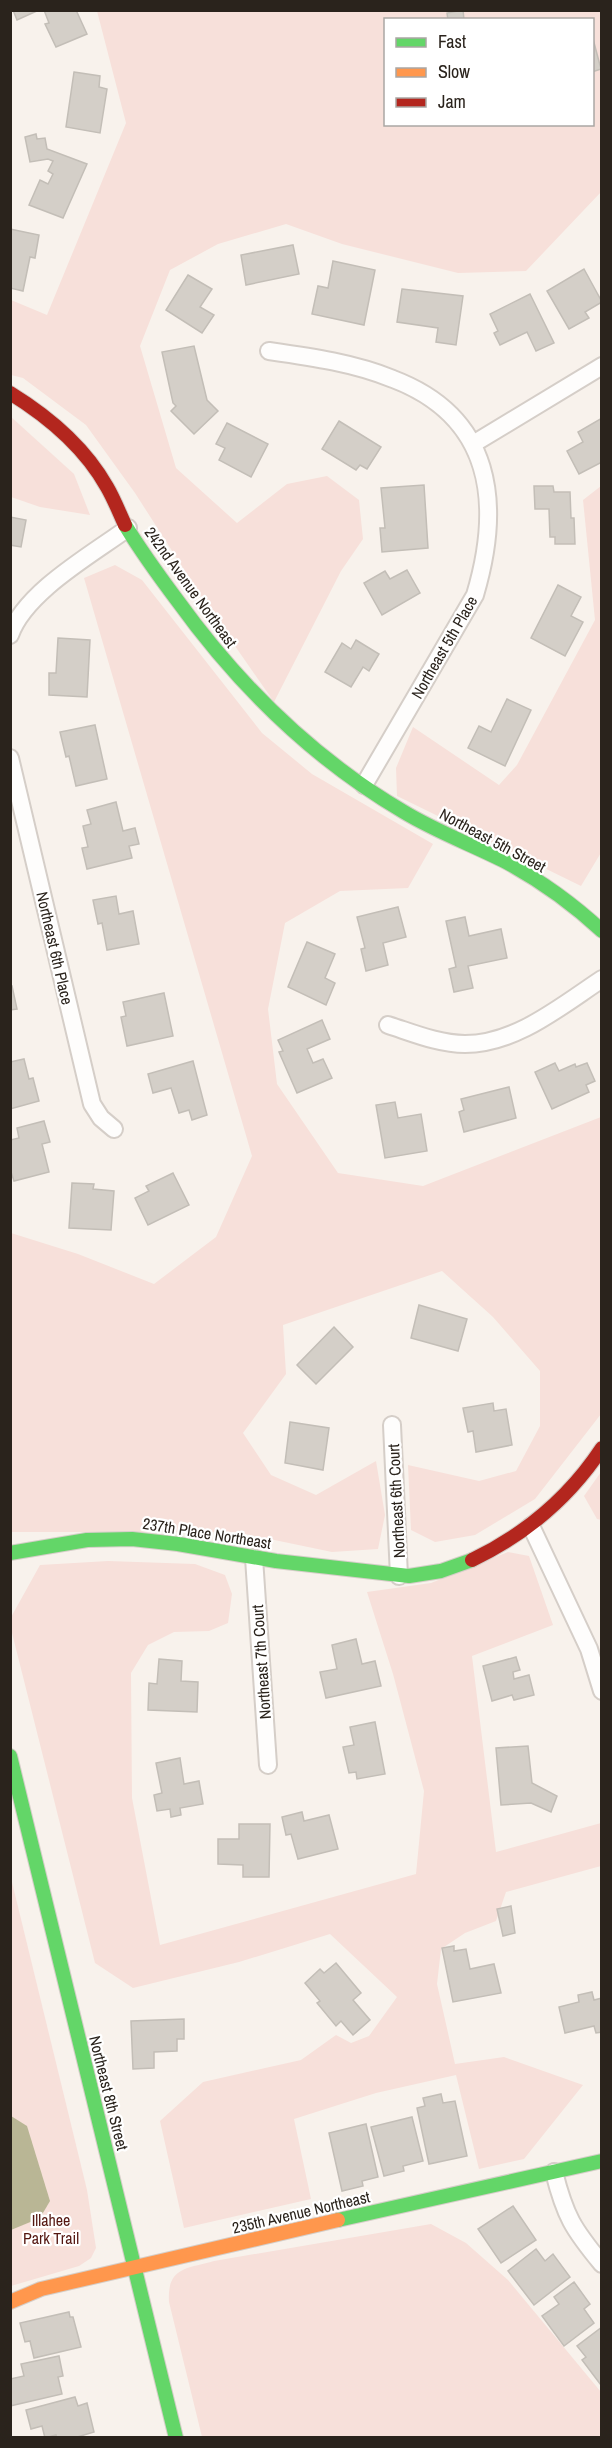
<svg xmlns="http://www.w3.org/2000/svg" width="612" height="2448" font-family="'Archivo Narrow',sans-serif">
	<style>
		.green { fill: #f7e0da; fill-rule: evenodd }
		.water { fill: #b9b695 }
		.building { fill: #d4cfc8; stroke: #c3beb7; stroke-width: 1.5 }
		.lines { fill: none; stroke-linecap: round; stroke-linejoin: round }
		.street-casing { stroke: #d5cec8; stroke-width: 20 }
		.fast-casing { stroke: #d5cec8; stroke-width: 16 }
		.slow-casing { stroke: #d5cec8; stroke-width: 16 }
		.jam-casing { stroke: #d5cec8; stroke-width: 16 }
		.street { stroke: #fefdfc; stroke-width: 16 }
		.fast { stroke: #63d668; stroke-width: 14 }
		.slow { stroke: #ff974d; stroke-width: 14 }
		.jam { stroke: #b3261e; stroke-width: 14 }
		.labels { text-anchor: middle; stroke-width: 4.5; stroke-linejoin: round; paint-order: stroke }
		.street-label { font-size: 16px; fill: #2a231c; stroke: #fff }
		.park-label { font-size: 16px; fill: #541711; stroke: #fff }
	</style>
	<rect width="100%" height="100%" fill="#f8f2ec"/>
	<g class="green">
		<path d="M97,11h504v181l-75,79 -68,2 -116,-29 -56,-20 -68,20 -48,26 -30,76 36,122 61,55 50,-39 40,-8 32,24 4,39 -22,32 -67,131 -64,-92 -75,-117 -49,-68 -63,-47 -12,-3v-75l36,15 79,-192zM386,20h206v104h-206z"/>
		<path d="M10,416l64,58 16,41 -50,-8 -29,-10z"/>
		<path d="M601,486l1,365 -21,35 -184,-90 -1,-28 17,-41 86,58 18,-20 78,-145 -12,-120z"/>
		<path d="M115,565l27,15 120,153 50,41 121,70 -25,44 -68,3 -55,32 -17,86 9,75 61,89 85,13 178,-69v297l-66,85 -60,36 -40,7 -24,-12 -3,-65 71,16 37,-10 24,-45v-55l-47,-54 -51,-46 -159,54 3,49 -43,59 28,42 45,20 60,-34 9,54 -7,34 -46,3 -96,-20h-225v-299l67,21 76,30 62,-47 36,-81 -168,-578z"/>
		<path d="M601,1472v48l-4,-1 -13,-23z"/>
		<path d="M508,1552l21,4 24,69 -81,31 24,196 105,-29v43l-95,26 -10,29 -31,12 -24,16 -4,35 18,80 49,-7 79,28 -59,74 -45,10 -23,-94 -80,18 -82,26 17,80 -127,29 -24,-107 43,-39 98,-22 35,-25 15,8 18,-7 28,-39 -67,-63 -91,28 -106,26 -38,-25 -84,-334 -1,-10 30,-54 68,-4 87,3 30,11 7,19 -4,29 -19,8 -35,1 -26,13 -17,28 1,125 28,147 256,-71 8,-83 -31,-117 -26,-82 64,-9z"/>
		<path d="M10,1874l77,316 9,58 -5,10 -12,8 -68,20z"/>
		<path d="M431,2224l35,19 42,37 93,112v45h-399l-33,-135c-2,-35 17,-33 45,-41z"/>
	</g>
	<path class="water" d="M11,2116l16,10 23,75 -10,17 -29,12z"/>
	<g class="building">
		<path d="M13,10h26l-22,10z"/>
		<path d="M44,10h32l11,24 -31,13 -11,-23 4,-1z"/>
		<path d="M463,10l1,10h-16l-1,-7z"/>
		<path d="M592,35l9,34 -9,3z"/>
		<path d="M74,72l26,4 -1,11 8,2 -7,44 -34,-6z"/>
		<path d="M36,134l1,5 8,-1 2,11 40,15 -24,54 -34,-13 11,-25 8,4 5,-10 -5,-3 5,-10 -5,-2 -18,3 -5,-25z"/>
		<path d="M10,229l29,6 -4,23 -5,-1 -7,34 -13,-3z"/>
		<path d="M293,245l6,29 -53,11 -5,-30z"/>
		<path d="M333,261l42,9 -11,55 -52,-11 6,-28 10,2z"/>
		<path d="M584,269l18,33 -17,10 4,6 -20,11 -22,-38z"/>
		<path d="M188,275l24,14 -12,18 14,8 -12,18 -36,-23z"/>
		<path d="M402,289l61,7 -7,49 -20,-3 2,-14 -41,-6z"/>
		<path d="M530,294l24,49 -18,8 -9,-19 -27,13 -6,-12 4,-2 -8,-17z"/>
		<path d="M194,346l13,54 11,11 -24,23 -23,-23 5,-5 -3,-3 -11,-51z"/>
		<path d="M602,418v44l-23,12 -12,-23 16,-9 -5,-10z"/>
		<path d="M339,421l42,26 -14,22 -7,-4 -4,5 -34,-21z"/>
		<path d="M227,423l41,21 -17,33 -32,-17 6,-12 -9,-4z"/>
		<path d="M424,485l4,63 -46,4 -2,-24h5l-4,-40z"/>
		<path d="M534,486h19l1,6h16l1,26h3l1,26h-20v-7h-5l-1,-28h-14z"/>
		<path d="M10,517l16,3 -5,27 -11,-2z"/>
		<path d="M407,570l13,23 -38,22 -18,-32 21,-12 5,8z"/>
		<path d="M558,585l23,12 -10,19 12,6 -18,34 -34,-18z"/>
		<path d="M58,638l32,2 -3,57 -38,-2v-22h7z"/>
		<path d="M356,640l23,14 -10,17 -6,-4 -12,20 -26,-15 17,-29 9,6z"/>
		<path d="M507,699l24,11 -26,56 -37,-18 11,-22 12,6z"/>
		<path d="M95,725l12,54 -31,7 -7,-30 -3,1 -6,-25z"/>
		<path d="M116,802l7,29 12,-3 4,16 -10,2 3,12 -45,11 -5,-21 6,-1 -5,-21 8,-2 -4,-14z"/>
		<path d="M116,896l3,18 14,-3 6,33 -32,6 -5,-27 -4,1 -5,-24z"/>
		<path d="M398,907l8,30 -23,6 5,22 -22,6 -5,-22 4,-1 -8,-31z"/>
		<path d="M465,917l4,19 32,-7 6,29 -39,8 5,22 -19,4 -5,-23 7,-2 -10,-46z"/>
		<path d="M307,942l28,12 -10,24 10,5 -9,22 -38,-18z"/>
		<path d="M12,986l5,23 -7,1v-23z"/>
		<path d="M164,993l9,43 -46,10 -6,-29 5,-1 -3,-14z"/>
		<path d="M322,1020l8,19 -23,10 6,14 10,-4 9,19 -35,15 -18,-41 4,-1 -5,-11z"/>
		<path d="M24,1059l5,20 4,-1 6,23 -29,8v-47z"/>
		<path d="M193,1061l14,54 -15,5 -3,-10 -10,3 -8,-25 -18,5 -5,-19z"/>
		<path d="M555,1063l4,8 16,-7 1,3 11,-4 8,18 -9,4 3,7 -37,17 -17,-37z"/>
		<path d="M509,1087l7,31 -52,14 -5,-20 5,-2 -3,-11z"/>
		<path d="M395,1102l3,16 23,-4 6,37 -42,7 -9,-53z"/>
		<path d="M44,1121l6,21 -8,2 7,28 -35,9 -4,-12v-29l9,-2 -2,-10z"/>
		<path d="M173,1173l16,32 -41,20 -13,-27 14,-7 -3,-5z"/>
		<path d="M72,1183l22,1 -1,5 21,2 -3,39 -42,-2z"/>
		<path d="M419,1305l48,14 -9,32 -47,-13z"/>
		<path d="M334,1327l19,20 -37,37 -19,-19z"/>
		<path d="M493,1403l1,8 12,-2 6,36 -36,7 -3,-21 -5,1 -5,-24z"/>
		<path d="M290,1422l39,6 -6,42 -38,-7z"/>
		<path d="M356,1639l6,25 13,-3 6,25 -55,12 -6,-26 17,-3 -5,-24z"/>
		<path d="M516,1657l4,13 -7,2 1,7 15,-4 5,20 -20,5 -2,-5 -20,6 -9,-35z"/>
		<path d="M159,1659l23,2 -1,20 17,1 -1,30 -49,-2 1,-27 8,1z"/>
		<path d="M375,1722l10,52 -28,5 -1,-7 -7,1 -6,-26 11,-2 -4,-18z"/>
		<path d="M528,1746l4,37 25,13 -6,16 -20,-9 -30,2 -5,-57z"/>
		<path d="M180,1758l4,26 15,-3 4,23 -23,4 1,7 -10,2 -1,-8 -13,2 -3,-16 8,-2 -6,-30z"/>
		<path d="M302,1812l2,9 25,-6 9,34 -40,10 -7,-25 -5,1 -4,-18z"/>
		<path d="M239,1824h31l-1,53h-26v-12l-25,-1v-25h21z"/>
		<path d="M511,1906l4,27 -12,3 -6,-27z"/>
		<path d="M454,1946v5l12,-2 4,20 24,-5 7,29 -48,9 -11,-54z"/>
		<path d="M336,1963l25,30 -8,7 17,20 -17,15 -12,-14 -5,5 -19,-23 3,-2 -15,-18 15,-14 4,4z"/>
		<path d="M592,1992l2,8 8,-2v34l-6,1 -2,-7 -29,7 -6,-26 20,-5 -1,-7z"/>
		<path d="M184,2019v20h-7v12l-23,1v16l-21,1 -2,-48z"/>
		<path d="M441,2094l2,9 12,-2 12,55 -38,8 -12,-56 8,-2 -2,-8z"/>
		<path d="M412,2117l11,44 -20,5 1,5 -20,5 -13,-49z"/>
		<path d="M366,2124l12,53 -16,4 1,5 -21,5 -13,-58z"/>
		<path d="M513,2206l23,34 -35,23 -23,-34z"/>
		<path d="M536,2249l9,12 8,-7 17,23 -36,28 -26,-34z"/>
		<path d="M574,2282l16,22 -6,5 10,14 -30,23 -22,-30 17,-12 -5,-7z"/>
		<path d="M69,2312l1,5h3l8,30 -47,11 -4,-17 -5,1 -5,-19z"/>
		<path d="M602,2327v57l-1,1 -19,-25 4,-3 -9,-11z"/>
		<path d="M59,2356l4,20 -5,1 4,17 -52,12v-27l14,-3 -3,-12z"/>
		<path d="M75,2397l3,9 9,-3 7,29 -20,6h-17l-1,-3 -11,3 -3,-12 -11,3 -5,-19z"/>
	</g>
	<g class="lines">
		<g class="street-casing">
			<g id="street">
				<path d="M269,351c42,6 85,12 124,28 100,38 109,125 82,216l-111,190"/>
				<path d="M473,444l129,-78"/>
				<path d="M10,635c15,-43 81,-80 118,-107"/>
				<path d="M10,758l82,346 9,14 13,11"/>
				<path d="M388,1025c25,8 51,19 77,19 51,0 96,-38 137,-65"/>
				<path d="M392,1425l7,151"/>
				<path d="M531,1526l58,123 13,42"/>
				<path d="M254,1558l14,207"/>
				<path d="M554,2172c11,44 19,57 48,92"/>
			</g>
		</g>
		<g class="fast-casing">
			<g id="fast">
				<path d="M125,525c16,26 34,51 52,75 62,86 135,158 227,212 33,20 69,33 102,50 35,19 67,42 96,69"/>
				<path d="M10,1553l77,-13 45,-1 46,5 98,17 133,15 32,-5 31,-11"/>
				<path d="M10,1756l166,682"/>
				<path d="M338,2220l264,-59"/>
			</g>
		</g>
		<g class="slow-casing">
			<path id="slow" d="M10,2302l31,-13 297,-69"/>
		</g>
		<g class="jam-casing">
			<g id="jam">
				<path d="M10,393c39,24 74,53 97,94 7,12 12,25 18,38"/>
				<path d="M472,1560c54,-26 97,-62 130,-112"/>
			</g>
		</g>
		<use href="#street" class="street"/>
		<use href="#fast" class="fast"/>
		<use href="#slow" class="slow"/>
		<use href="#jam" class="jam"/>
	</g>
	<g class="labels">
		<g class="street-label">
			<text transform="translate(191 587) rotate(54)" y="6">242nd Avenue Northeast</text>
			<text transform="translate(444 647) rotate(-60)" y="6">Northeast 5th Place</text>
			<text transform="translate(493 840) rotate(28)" y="6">Northeast 5th Street</text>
			<text transform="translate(55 948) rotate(77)" y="6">Northeast 6th Place</text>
			<text transform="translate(396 1501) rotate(-93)" y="6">Northeast 6th Court</text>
			<text transform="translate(207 1533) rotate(9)" y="6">237th Place Northeast</text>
			<text transform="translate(261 1662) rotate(-94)" y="6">Northeast 7th Court</text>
			<text transform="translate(109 2093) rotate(76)" y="6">Northeast 8th Street</text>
			<text transform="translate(301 2212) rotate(-13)" y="6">235th Avenue Northeast</text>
		</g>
		<g class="park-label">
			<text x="51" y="2226">Illahee<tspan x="51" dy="18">Park Trail</tspan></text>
		</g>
	</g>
	<rect width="612" height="2448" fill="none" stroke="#2a231c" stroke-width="24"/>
	<rect x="384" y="18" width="210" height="108" fill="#ffffff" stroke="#aaa7a4" stroke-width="1.5"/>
	<rect x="396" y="38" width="30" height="9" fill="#63d668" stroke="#aaa7a4" stroke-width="1.5"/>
	<text x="438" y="48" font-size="18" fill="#2a231c">Fast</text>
	<rect x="396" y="68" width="30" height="9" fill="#ff974d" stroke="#aaa7a4" stroke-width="1.5"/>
	<text x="438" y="78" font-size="18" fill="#2a231c">Slow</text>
	<rect x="396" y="98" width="30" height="9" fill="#b3261e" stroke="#aaa7a4" stroke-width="1.5"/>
	<text x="438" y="108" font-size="18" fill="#2a231c">Jam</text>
</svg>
